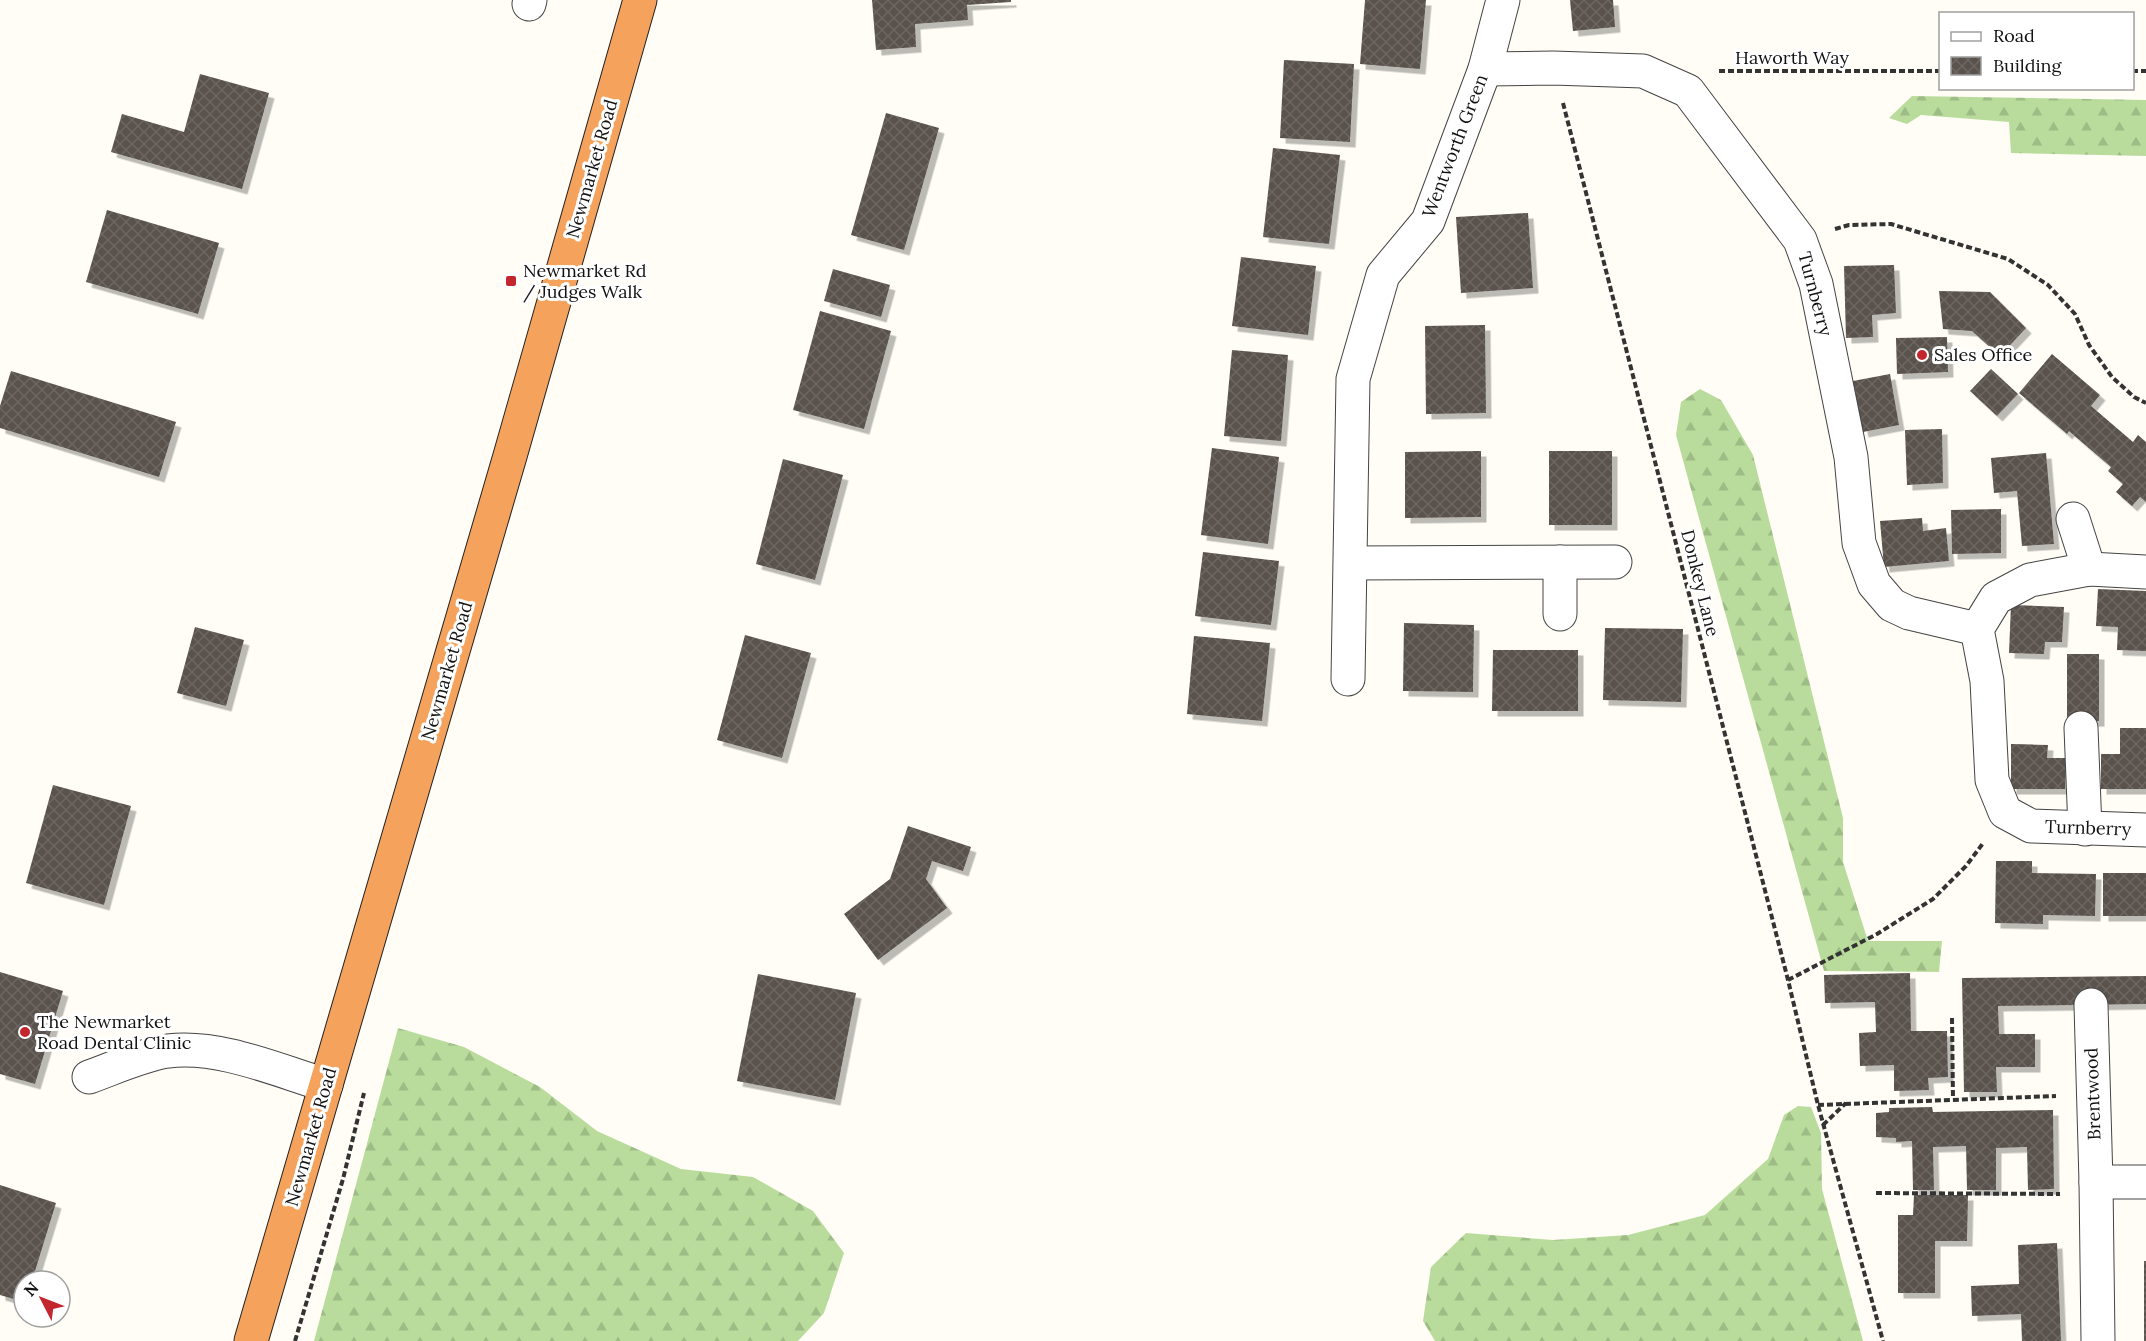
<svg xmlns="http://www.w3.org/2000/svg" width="2146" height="1341" font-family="Lora,serif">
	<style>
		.forest { fill: url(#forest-firs) }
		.building { fill: url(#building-cross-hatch); filter: url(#shadow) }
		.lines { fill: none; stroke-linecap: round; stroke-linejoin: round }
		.minor-casing { stroke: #444; stroke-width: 35 }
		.highway-casing { stroke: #222; stroke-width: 35 }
		.path { stroke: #333; stroke-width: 4; stroke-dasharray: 6 3; stroke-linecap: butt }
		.minor { stroke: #fff; stroke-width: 33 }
		.highway { stroke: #f5a25d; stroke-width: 33 }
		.poi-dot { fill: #c4262e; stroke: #fff; stroke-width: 2 }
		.labels { text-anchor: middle; stroke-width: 6; stroke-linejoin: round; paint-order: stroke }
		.street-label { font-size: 18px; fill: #111; stroke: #fff }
		.poi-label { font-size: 18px; fill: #111; stroke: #fff; text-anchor: start }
	</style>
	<defs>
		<pattern id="forest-firs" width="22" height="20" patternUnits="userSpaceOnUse" patternTransform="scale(1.5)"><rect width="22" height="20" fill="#b9dc9c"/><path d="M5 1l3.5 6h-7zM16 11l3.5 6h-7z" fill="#9ebc85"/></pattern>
		<pattern id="building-cross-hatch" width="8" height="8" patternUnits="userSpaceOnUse" patternTransform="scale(1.5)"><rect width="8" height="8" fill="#5a524d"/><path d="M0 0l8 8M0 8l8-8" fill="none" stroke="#6d6662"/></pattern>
		<filter id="shadow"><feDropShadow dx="5.5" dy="5.5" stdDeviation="0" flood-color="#0004"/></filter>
	</defs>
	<rect width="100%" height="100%" fill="#fffdf5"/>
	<g class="forest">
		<path d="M1912,96l234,4v56l-135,-3 -2,-31 -88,-7 -14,9 -18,-6z"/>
		<path d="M1700,389l21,11 32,55 90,363v44l25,79h74l-3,31 -115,-1 -148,-536 5,-33z"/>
		<path d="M398,1028l66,19 76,40 57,44 84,38 72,8 60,34 31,42 -20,60 -26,28h-484z"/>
		<path d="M1798,1106l13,1 10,26 1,56 41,152h-428l-12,-20 8,-54 35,-34 87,7 75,-5 77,-20 63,-56 16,-44z"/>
	</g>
	<g class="building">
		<path d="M872,0h139v2l-44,3 1,15 -53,4 1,23 -40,3z"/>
		<path d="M1365,0h61l-6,69 -60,-5z"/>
		<path d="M1570,0h43l2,27 -42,4z"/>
		<path d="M1284,60l70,4 -4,78 -70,-4z"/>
		<path d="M200,74l69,19 -27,96 -131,-37 11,-38 62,18z"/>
		<path d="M886,113l53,15 -35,122 -53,-15z"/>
		<path d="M1273,148l67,7 -11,89 -66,-7z"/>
		<path d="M107,210l112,33 -21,71 -112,-32z"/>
		<path d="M1528,213l5,75 -72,5 -5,-76z"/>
		<path d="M1241,257l75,9 -8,69 -76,-9z"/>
		<path d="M1894,265l2,48 -24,2 1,22 -27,1 -2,-72z"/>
		<path d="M833,269l57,16 -9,32 -57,-16z"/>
		<path d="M1939,291l51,1 36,36 -26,28 -28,-25 -29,-2z"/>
		<path d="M820,311l71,20 -27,98 -71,-19z"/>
		<path d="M1485,325l1,88 -60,1 -1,-88z"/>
		<path d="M1947,337l1,35 -51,2 -1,-36z"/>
		<path d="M1232,350l56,5 -7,86 -57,-5z"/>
		<path d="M2052,354l48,41 -9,11 42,36 5,-7 8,7v60l-6,-5 -8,9 -16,-14 7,-8 -15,-13 3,-4 -42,-36 -2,3 -48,-41z"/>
		<path d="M1991,369l27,25 -21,22 -27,-25z"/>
		<path d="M11,371l165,51 -17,55 -159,-49v-22z"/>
		<path d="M1890,374l9,51 -36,7 -10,-51z"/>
		<path d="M1942,429l1,54 -36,2 -2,-55z"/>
		<path d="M1212,448l67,9 -11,87 -67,-9z"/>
		<path d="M1481,451v66l-76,1v-66z"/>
		<rect x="1549" y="451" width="63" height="74"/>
		<path d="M2046,453l8,91 -32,2 -5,-55 -23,2 -3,-35z"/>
		<path d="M783,459l60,16 -28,105 -59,-16z"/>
		<path d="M2001,509v44l-49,1 -1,-44z"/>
		<path d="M1922,518l1,13 23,-3 3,33 -65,6 -4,-46z"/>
		<path d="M1203,552l76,9 -8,64 -76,-9z"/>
		<path d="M2098,589l48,2v60l-29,-1 1,-23 -22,-1z"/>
		<path d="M2011,605l53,2 -2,35h-17l-1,12 -35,-1z"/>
		<path d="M1404,623l70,2 -1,67 -70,-1z"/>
		<path d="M195,627l49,13 -18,66 -49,-13z"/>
		<path d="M1605,628l78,1 -2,73 -78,-2z"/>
		<path d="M745,635l66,18 -29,105 -65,-18z"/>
		<path d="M1194,636l76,7 -8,78 -75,-7z"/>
		<path d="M1493,650h85v61h-86z"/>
		<path d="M2067,654h32v67l-32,1z"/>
		<path d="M2120,728h26v61h-45v-35h19z"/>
		<path d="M2011,744l37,1 -1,13h19l-1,31h-54z"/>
		<path d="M53,785l78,21 -27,99 -78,-22z"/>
		<path d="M908,826l63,21 -8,24 -31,-10 -6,18 21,29 -69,52 -34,-46 46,-35z"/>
		<path d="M1996,861h36v12l64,1 -1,42 -52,-1v9l-48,-1z"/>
		<rect x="2103" y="873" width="43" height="43"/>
		<path d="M0,972l63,19 -28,93 -35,-10z"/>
		<path d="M1910,973l1,58h36l1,46 -20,1 1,12 -35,1v-26l-34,1 -1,-33 17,-1 -1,-30 -50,1 -1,-28z"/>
		<path d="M758,974l98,19 -21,107 -98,-19z"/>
		<path d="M2146,976v28l-148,2 1,28h36v33h-39l1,25h-33l-2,-114z"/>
		<path d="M1932,1107l1,5 120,-2 1,79 -26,1 -1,-43 -31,1v42h-29l-1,-44 -33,1 1,43h-21l-1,-49 -16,1v-4l-20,-1v-24l13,-1v-4z"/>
		<path d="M0,1185l56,18 -24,78h-8v21l-24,-7z"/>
		<path d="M1914,1195h54l-1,46h-32v52h-37v-78h15z"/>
		<path d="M2057,1243l4,98h-39l-1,-27 -49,2 -1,-30 48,-2 -1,-39z"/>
		<rect x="2144" y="1261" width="2" height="80"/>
	</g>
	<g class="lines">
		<g class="minor-casing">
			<g id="minor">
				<path d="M529,4l1,-4"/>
				<path d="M1485,69l68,-1 90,3 45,20 112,149 16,44 35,173 8,86 15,41 18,21 17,8 68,16"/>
				<path d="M2073,519l16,50"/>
				<path d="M1351,563l264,-1"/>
				<path d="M2146,572l-57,-3 -59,11 -34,18 -19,31 10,52 5,99 13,32 26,14 115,4"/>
				<path d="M1560,614v-52"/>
				<path d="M1348,679l5,-300 30,-104 45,-54 57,-152 18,-69"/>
				<path d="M2081,728l4,101"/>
				<path d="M2091,1005l5,177h50"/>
				<path d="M89,1077c25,-9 53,-22 79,-26 53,-6 108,19 158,34"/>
				<path d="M2096,1182l2,159"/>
			</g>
		</g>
		<g class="highway-casing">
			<path id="highway" d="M251,1341l259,-885 130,-456"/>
		</g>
		<g class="path">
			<path d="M1719,71h221"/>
			<path d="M2132,71h14"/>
			<path d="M1563,103l225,877 30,125 65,236"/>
			<path d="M1835,229l14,-4 42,-1 117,35 40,26 27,29 14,31 23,32 22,20 12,6"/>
			<path d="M1788,980l89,-46 56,-35 33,-33 18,-24"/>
			<path d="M1952,1018l1,81"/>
			<path d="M1818,1105l238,-9"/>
			<path d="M1823,1125l23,-22"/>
			<path d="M1876,1193l184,1"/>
			<path d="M295,1341l48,-162 21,-86"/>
		</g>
		<use href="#minor" class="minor"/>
		<use href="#highway" class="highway"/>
	</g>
	<g class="poi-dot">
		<rect x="505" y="275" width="12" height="12" rx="3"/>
		<circle cx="1922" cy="355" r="6"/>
		<circle cx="25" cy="1032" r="6"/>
	</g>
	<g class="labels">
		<g class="street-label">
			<text x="1792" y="64">Haworth Way</text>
			<text transform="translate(1455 146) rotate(-69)" y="6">Wentworth Green</text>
			<text transform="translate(592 169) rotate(-74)" y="6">Newmarket Road</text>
			<text transform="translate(1815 294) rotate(75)" y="6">Turnberry</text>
			<text transform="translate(1700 583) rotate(76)" y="6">Donkey Lane</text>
			<text transform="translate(447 671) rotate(-74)" y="6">Newmarket Road</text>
			<text transform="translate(2088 828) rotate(2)" y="6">Turnberry</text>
			<text transform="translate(2093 1094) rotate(-92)" y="6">Brentwood</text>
			<text transform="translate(311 1137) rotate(-74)" y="6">Newmarket Road</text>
		</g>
		<g class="poi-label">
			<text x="523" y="277">Newmarket Rd<tspan x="523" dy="21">/ Judges Walk</tspan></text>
			<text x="1934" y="361">Sales Office</text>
			<text x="37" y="1028">The Newmarket<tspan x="37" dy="21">Road Dental Clinic</tspan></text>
		</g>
	</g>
	<rect x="1939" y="12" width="195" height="78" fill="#ffffff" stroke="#a0a0a0" stroke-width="1.5"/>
	<rect x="1951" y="32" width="30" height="9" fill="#ffffff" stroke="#a0a0a0" stroke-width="1.5"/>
	<text x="1993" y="42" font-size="18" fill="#111111">Road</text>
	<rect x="1951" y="57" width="30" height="18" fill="url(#building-cross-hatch)" stroke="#a0a0a0" stroke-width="1.5"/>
	<text x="1993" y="72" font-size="18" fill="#111111">Building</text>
	<g transform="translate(42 1299) rotate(312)"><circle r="28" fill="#ffffff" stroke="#a0a0a0" stroke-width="1.5"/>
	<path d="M0-4.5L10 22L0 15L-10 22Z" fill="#c4262e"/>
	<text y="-9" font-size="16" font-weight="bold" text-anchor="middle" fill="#111111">N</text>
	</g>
</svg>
